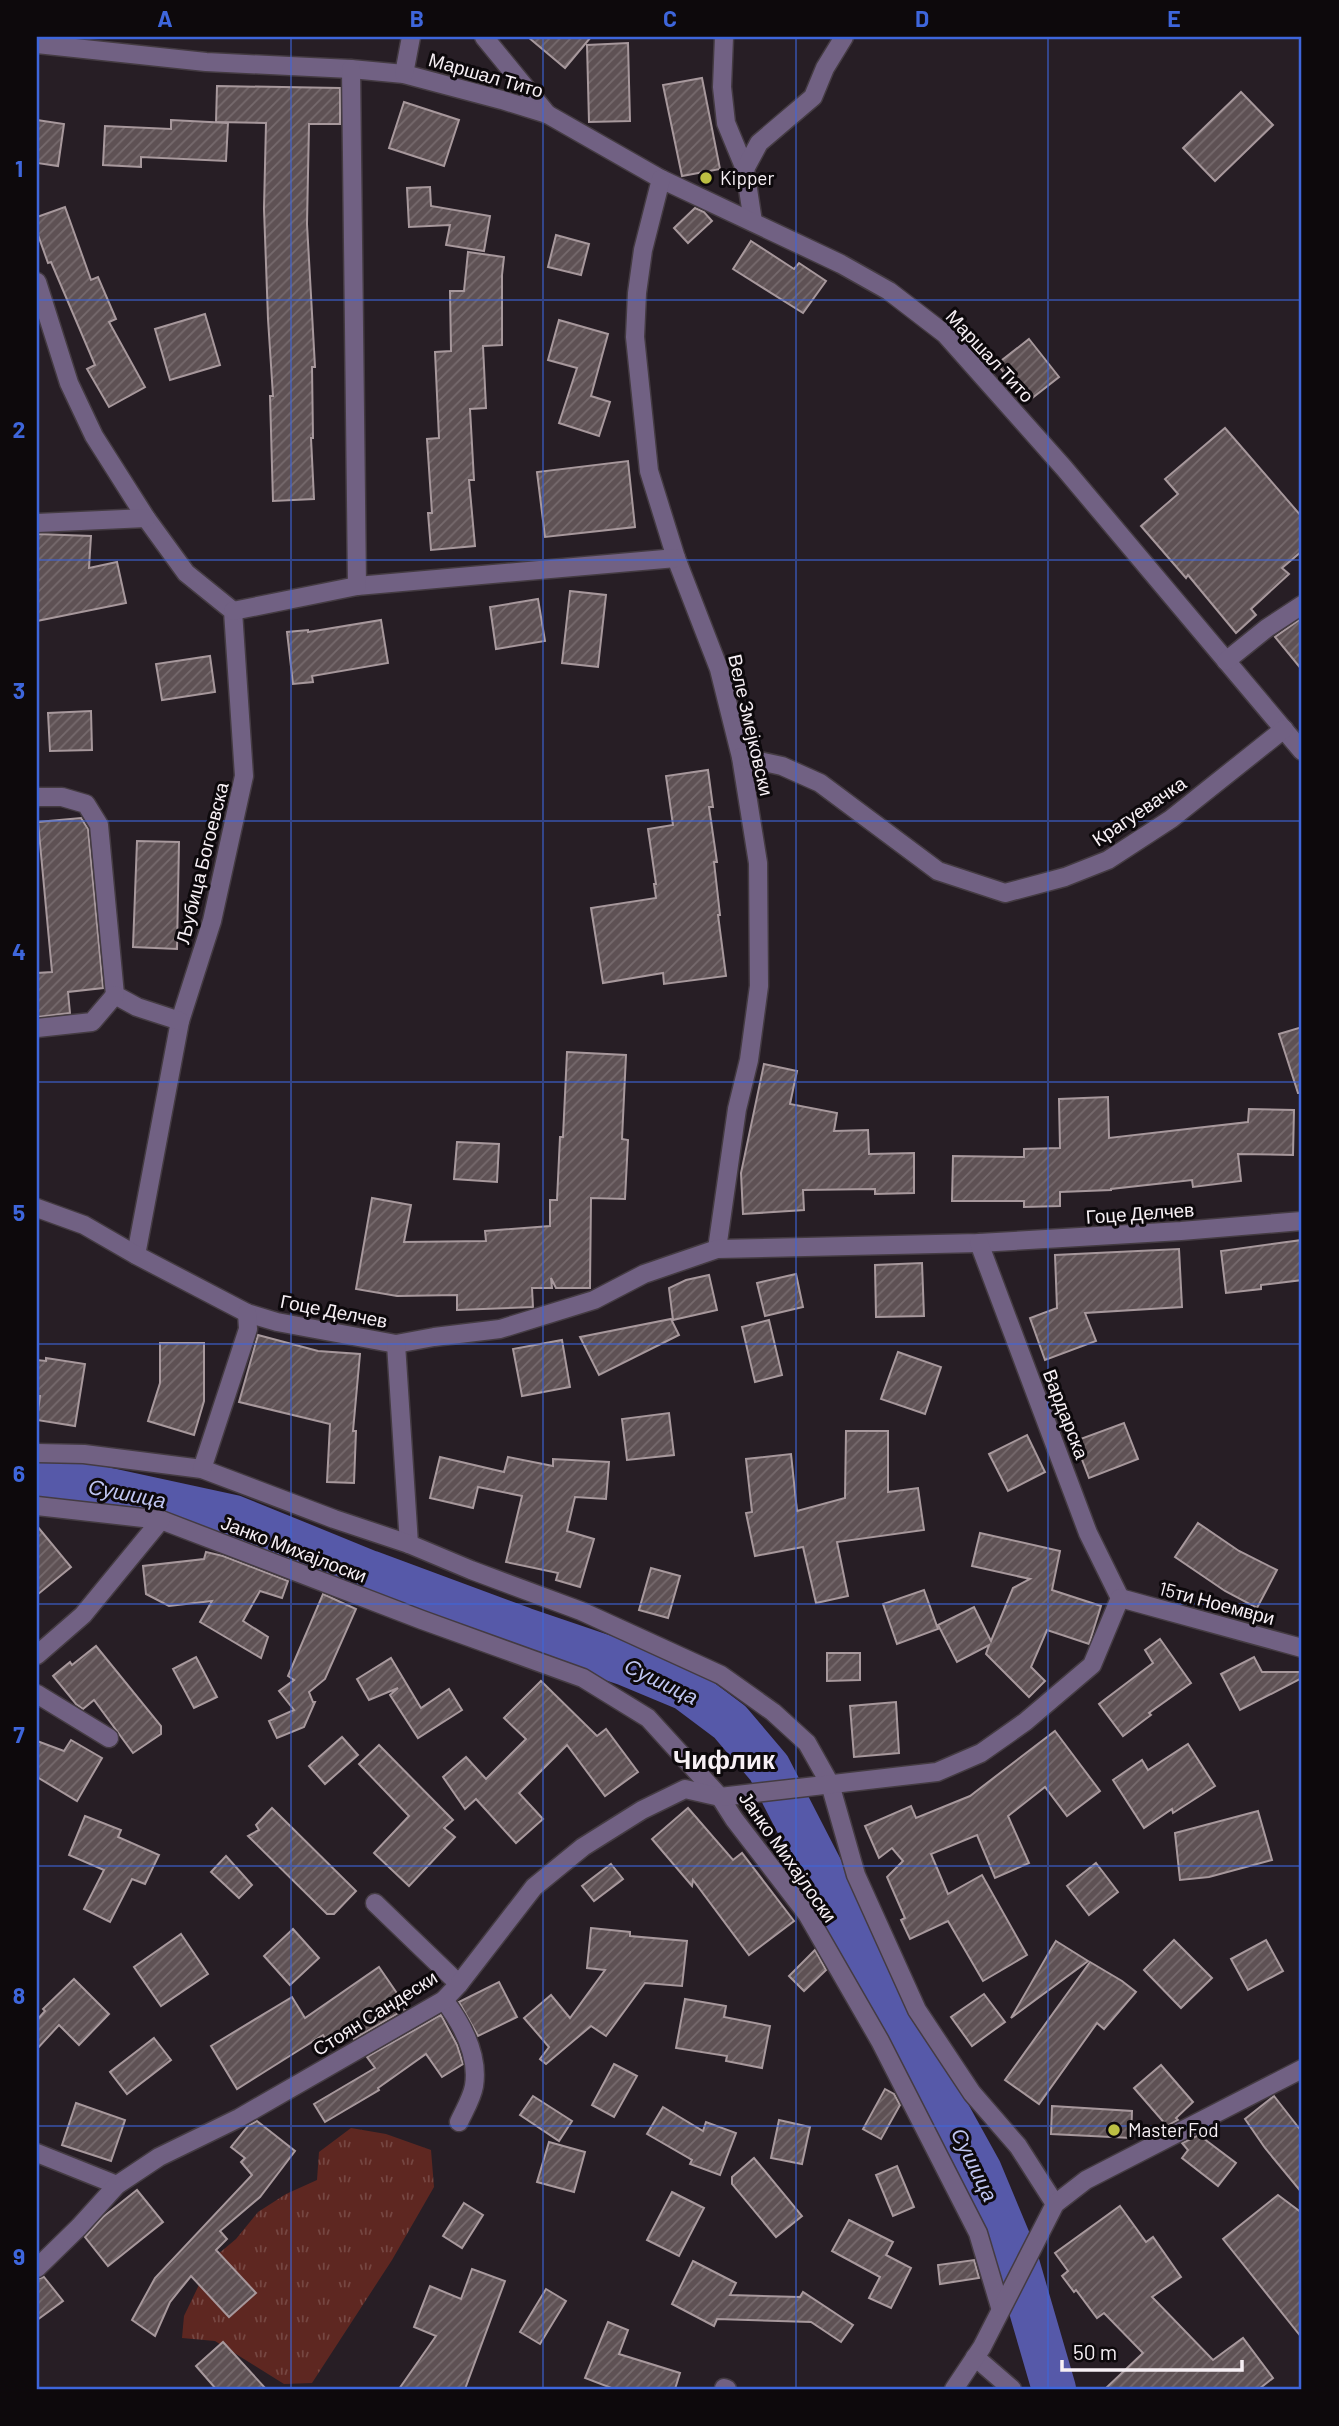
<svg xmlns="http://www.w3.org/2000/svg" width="1339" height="2426" font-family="Barlow,sans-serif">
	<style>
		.grass { fill: url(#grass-tufts) }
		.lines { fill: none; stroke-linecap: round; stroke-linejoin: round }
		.river { stroke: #5659a9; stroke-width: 44 }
		.building { fill: url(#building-hatch); stroke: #a7989c; stroke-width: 2 }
		.street-casing { stroke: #443b42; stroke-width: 21 }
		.street { stroke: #716183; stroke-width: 18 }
		.grid { fill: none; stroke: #3e66dc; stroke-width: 2; stroke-opacity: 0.55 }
		.poi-dot { fill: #bcbf43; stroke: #0d090c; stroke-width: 2.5 }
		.labels { text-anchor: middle; stroke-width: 6; stroke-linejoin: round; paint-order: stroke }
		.street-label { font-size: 19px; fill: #f7f0f5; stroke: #0d090c }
		.poi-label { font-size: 19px; fill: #f7f0f5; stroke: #0d090c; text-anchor: start }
		.water-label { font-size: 21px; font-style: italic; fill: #c0c6f2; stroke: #0d090c }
		.district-label { font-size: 26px; font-weight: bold; fill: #f7f0f5; stroke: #0d090c }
		.neatline { fill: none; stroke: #3e66dc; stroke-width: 2.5 }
		.grid-label { font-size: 23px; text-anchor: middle; font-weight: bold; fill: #3e66dc }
	</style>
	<defs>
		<pattern id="grass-tufts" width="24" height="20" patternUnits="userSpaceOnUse" patternTransform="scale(1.75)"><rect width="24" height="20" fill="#5e2721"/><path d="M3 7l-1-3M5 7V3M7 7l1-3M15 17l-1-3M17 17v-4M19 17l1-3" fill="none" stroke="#764742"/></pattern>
		<pattern id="building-hatch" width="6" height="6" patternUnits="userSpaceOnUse" patternTransform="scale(1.75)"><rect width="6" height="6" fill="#5e5154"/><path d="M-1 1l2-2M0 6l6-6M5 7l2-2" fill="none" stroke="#766a6d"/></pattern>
	</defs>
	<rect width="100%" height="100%" fill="#271e25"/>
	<path class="grass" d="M351,2128l35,6 45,16 3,37 -42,73 -80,123 -28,1 -69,-43 -33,-3 2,-22 27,-56 25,-21 22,-27 28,-18 31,-14 2,-28z"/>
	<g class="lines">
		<path class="river" d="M37,1482l54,4 143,31 135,55 154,57 103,35 60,25 44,33 39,46 159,309 52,94 35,84 39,134"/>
	</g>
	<g class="building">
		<path d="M528,37h63l-26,31z"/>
		<path d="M628,43l2,78 -41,1 -2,-77z"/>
		<path d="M702,78l18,91 -38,7 -19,-91z"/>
		<path d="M217,86l123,2v36h-31l-2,100 8,143h-3l1,71h-2l3,61 -41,2 -3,-105h3l-5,-77 -4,-110 2,-86 -50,-1z"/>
		<path d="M1241,92l32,33 -58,56 -32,-33z"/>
		<path d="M404,102l55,18 -15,46 -55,-18z"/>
		<path d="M37,120l27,4 -6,42 -21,-3z"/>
		<path d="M171,120l57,3 -2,38 -85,-4v10l-38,-2 2,-39 66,3z"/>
		<path d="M430,187l1,19 59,10 -6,35 -38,-6 4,-20 -41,2 -2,-39z"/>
		<path d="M65,207l26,73 7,-3 18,42 -7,3 36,65 -36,20 -22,-38 8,-4 -44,-103 -3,1 -11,-31v-15z"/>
		<path d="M695,208l9,4 8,9 -24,22 -14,-15z"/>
		<path d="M556,235l33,9 -8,31 -33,-8z"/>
		<path d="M751,241l43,28 5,-6 27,18 -23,32 -70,-44z"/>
		<path d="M468,252l36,5 -2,18v70l-19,1 3,62 -16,1 4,71h-5l6,66 -44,4 -3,-37h4l-5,-74 12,-1 -4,-86 16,-1 -1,-60h14z"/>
		<path d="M205,314l15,51 -50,15 -15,-51z"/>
		<path d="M559,320l49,14 -17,62 19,6 -11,34 -40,-13 18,-55 -29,-8z"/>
		<path d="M1029,339l30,38 -32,25 -30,-38z"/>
		<path d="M1225,428l77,89v34l-20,17 7,6 -38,35 5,6 -20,18 -48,-58 -2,3 -45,-52 37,-32 -13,-15z"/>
		<path d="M628,461l7,66 -90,10 -8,-65z"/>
		<path d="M37,534l54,2 -2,32 28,-6 9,41 -89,18z"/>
		<path d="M570,591l36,4 -8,72 -36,-4z"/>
		<path d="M538,599l7,42 -49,8 -6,-42z"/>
		<path d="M1302,618v52l-27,-33z"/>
		<path d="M381,620l7,43 -76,13 1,6 -20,2 -6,-52 21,-2v2z"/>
		<path d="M210,656l5,36 -53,8 -6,-36z"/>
		<path d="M91,711l1,39 -42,1 -2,-38z"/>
		<path d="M708,770l5,37h-4l8,55h-3l6,53h-2l8,61 -62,8 -1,-11 -60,10 -12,-75 65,-10 -2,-14h2l-8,-55 25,-4 -7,-49z"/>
		<path d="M81,818l7,11 15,159 -35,4 2,21 -33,4v-44l15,-1 -14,-150z"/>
		<path d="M137,841l42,1 -2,107 -44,-2z"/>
		<path d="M1302,1027v66h-4l-19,-59z"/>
		<path d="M567,1052l59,3 -4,84 6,1 -3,59 -34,-1 -1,90h-34l-5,-10 1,10h-20l1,19 -76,3v-15l-60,1 -41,-7 16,-91 39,7 -7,37 82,-1 -1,-10 65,-5v-26h7l3,-63h3z"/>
		<path d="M764,1064l33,7 -7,33 47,9 -3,18 34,-1 1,24 45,-1v40l-39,1v-5l-72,1 1,20 -61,4 -2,-41z"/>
		<path d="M1108,1097l1,41 139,-16 1,-13 45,1 -1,45 -55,-1 3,27 -48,6 -1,-7 -81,9v1l-51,2v14l-36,1v-6h-72l1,-45 71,1v-8l36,-1 -1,-49z"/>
		<path d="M457,1142l42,2 -2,38 -43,-3z"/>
		<path d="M1302,1240v40l-41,5v4l-35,4 -5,-42z"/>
		<path d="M1179,1249l3,58 -97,6 11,28 -51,19 -15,-42 27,-10 -2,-53z"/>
		<path d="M922,1263l2,53 -48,1 -1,-52z"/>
		<path d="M796,1274l7,33 -38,9 -8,-33z"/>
		<path d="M709,1275l8,35 -44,10 -4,-32 17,-8z"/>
		<path d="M671,1319l8,16 -80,40 -19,-38z"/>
		<path d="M769,1320l13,55 -27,7 -13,-55z"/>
		<path d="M258,1335l60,16 42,3 -7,77h3l-2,52 -27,-1 3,-58 -91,-22z"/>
		<path d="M562,1340l8,47 -48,9 -9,-47z"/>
		<path d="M160,1343h44v58l-10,34 -46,-14 12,-38z"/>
		<path d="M898,1352l43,15 -16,47 -44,-15z"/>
		<path d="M46,1358l39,6 -10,62 -38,-6 3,-24h-3v-36l9,1z"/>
		<path d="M669,1413l5,42 -47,5 -5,-41z"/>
		<path d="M1124,1423l14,36 -49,19 -14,-37z"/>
		<path d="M846,1431h42v61l30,-4 6,42 -87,12 11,54 -32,7 -13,-56 -48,9 -9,-43 6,-1 -6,-53 45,-5 6,57 48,-13z"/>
		<path d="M1027,1435l18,37 -37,19 -19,-37z"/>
		<path d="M440,1457l64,15 4,-15 45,9v-7l56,3 -3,37 -31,-2 -8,34 27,8 -14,48 -24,-7 2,-7 -52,-11 16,-66 -44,-9 -5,21 -43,-10z"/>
		<path d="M1198,1523l41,28 38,19 -20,38 -32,-17 -50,-34z"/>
		<path d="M37,1526l34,41 -34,28z"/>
		<path d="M980,1533l80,18 -8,39 49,16 -12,38 -42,-14 -16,37 14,14 -16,16 -43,-43 3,-9 -32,17 -19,-37 36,-18 17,34 22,-53 17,-9 -58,-13z"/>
		<path d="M206,1552l17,4 65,25 -6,17 -22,-7 -17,30 25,16 -7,21 -61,-36 12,-21 -43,5 -23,-12 -3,-28 61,-7z"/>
		<path d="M651,1568l29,8 -12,42 -29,-8z"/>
		<path d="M924,1590l14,39 -41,15 -14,-40z"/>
		<path d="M323,1594l33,15 -31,70 -16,13 4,10h2l-11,25 -27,11 -8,-17 25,-11 -15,-19 15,-11 -6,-4z"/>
		<path d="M1160,1639l31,44 -42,30 2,2 -28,21 -24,-32 54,-41 -8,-13z"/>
		<path d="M96,1646l65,80v8l-28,19 -39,-53 -11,9 -7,-5 -23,-28 17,-14 2,3z"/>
		<path d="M827,1653h33v27l-33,1z"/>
		<path d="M196,1657l21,40 -23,11 -21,-39z"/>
		<path d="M1254,1657l8,15h40v6l-62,32 -19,-36z"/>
		<path d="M391,1658l30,50 28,-19 13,21 -44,28 -28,-43 8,-7 -29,12 -12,-21z"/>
		<path d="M541,1681l56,55 9,-7 32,43 -33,24 -38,-51 -48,48 24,26 -27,24 -40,-44 -11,10 -22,-32 23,-20 20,22 40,-40 -22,-21z"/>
		<path d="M896,1702l3,51 -45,4 -4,-51z"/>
		<path d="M1055,1731l45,60 -33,25 -22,-29 -37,29 21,47 -34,15 -18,-43 -46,19 17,40 34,-19 45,80 -44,26 -35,-60 -38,18 -9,-19 4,-2 -18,-41 16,-16 -11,-13 -13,10 -14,-32 46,-20 5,12 54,-22z"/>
		<path d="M342,1737l16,18 -33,29 -16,-18z"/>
		<path d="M71,1740l31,18 -25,43 -40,-24v-36l27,10z"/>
		<path d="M1188,1744l27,42 -42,27 -1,-4 -28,19 -31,-48 29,-20 6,10z"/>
		<path d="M379,1745l74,75 -9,8 11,9 -46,49 -35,-33 35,-37 -50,-52z"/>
		<path d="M272,1808l84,83 -22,23h-7l-79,-78 11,-6 -3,-5z"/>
		<path d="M688,1808l45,52 9,-7 52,68 -45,34 -56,-75 -1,6 -40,-47z"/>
		<path d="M1258,1811l14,49 -63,17 -29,3 -5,-47z"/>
		<path d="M85,1816l36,14 -3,7 41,18 -14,29 -13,-5 -22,43 -26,-13 20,-39 -35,-15z"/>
		<path d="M226,1856l26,29 -13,13 -28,-26z"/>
		<path d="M1096,1863l22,29 -29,23 -22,-29z"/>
		<path d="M611,1864l12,15 -29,22 -12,-15z"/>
		<path d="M591,1928l39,4v4l57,5 -5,45 -37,-3 -39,53 -15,-10 -45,38 -6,-5 9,-12 -25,-29 27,-23 19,23 35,-48 -18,-2z"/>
		<path d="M293,1929l26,29 -29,27 -26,-29z"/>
		<path d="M181,1934l27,40 -47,32 -27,-39z"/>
		<path d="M1174,1940l38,38 -31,30 -37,-38z"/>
		<path d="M1266,1940l17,31 -35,19 -17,-31z"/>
		<path d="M1056,1941l32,20 -77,57 40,-69z"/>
		<path d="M815,1950l11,20 -22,21 -15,-15z"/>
		<path d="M1090,1962l32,19 14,11 -32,37 -7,-6 -58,81 -34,-24z"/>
		<path d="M379,1967l28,41 -53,31 -3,-6 -20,14 -8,-12 -86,54 -26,-43 81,-49 13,21z"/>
		<path d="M74,1979l35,35 -30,31 -20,-20 -22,24v-29l8,-9 -2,-2z"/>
		<path d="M499,1982l18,35 -39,19 -19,-34z"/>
		<path d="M984,1994l21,28 -33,24 -21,-29z"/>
		<path d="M685,1999l41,7 -2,11 46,9 -8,42 -36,-7 1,-5 -51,-8z"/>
		<path d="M441,2015l16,30 6,19 -21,13 -16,-23 -48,34 1,2 -54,32 -11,-18 61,-36 -8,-11z"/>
		<path d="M154,2038l17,22 -44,34 -17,-22z"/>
		<path d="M614,2064l23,12 -23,41 -22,-12z"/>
		<path d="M1161,2065l32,37 -17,16 2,2 -11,6 -33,-38z"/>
		<path d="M885,2089l9,5 6,11 -19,34 -18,-10z"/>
		<path d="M533,2096l39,25 -13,20 -39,-26z"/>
		<path d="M1274,2096l28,36v61l-37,-45 -20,-29z"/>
		<path d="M76,2103l49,17 -14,41 -49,-16z"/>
		<path d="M1052,2106l80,5 -1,27 -80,-4z"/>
		<path d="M663,2107l40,24 3,-9 30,11 -16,42 -30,-11 2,-4 -45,-26z"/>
		<path d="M779,2120l31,7 -8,37 -31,-6z"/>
		<path d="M257,2121l38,30 -35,46 -40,34 7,8 -11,11 40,43 -27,24 -38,-41 -21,26 -15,34 -23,-16 23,-42 97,-103 -11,-13 4,-4 -14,-11 17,-21z"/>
		<path d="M1199,2135l37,28 -18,23 -36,-28 6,-8 -6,-7z"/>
		<path d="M549,2142l36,10 -11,40 -37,-10z"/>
		<path d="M754,2158l48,58 -26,21 -44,-53v-7z"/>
		<path d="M897,2166l17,41 -21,9 -17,-41z"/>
		<path d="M137,2190l26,32 -55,44 -23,-29 18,-20z"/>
		<path d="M672,2192l32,16 -25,48 -32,-16z"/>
		<path d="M1278,2195l24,18v125l-79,-99z"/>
		<path d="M464,2203l19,12 -21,33 -19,-12z"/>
		<path d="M1120,2206l26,36 7,-5 28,40 -29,20 61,63 30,-22 30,40 -14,11h-154l38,-36 -39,-40 -7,5 -21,-28 -2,2 -12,-16 6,-5 -13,-18z"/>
		<path d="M849,2220l44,22 -7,13 25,13 -20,40 -22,-10 11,-21 -48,-26z"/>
		<path d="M974,2260l5,18 -39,6 -2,-19z"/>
		<path d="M693,2261l43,22 -6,12 70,2 3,-5 50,33 -12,17 -30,-20 -94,-3 -3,7 -42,-22z"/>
		<path d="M472,2269l33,12 -40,108h-66l37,-53 -22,-9 16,-41 31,13z"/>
		<path d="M44,2277l19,24 -26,19v-41z"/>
		<path d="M546,2289l20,12 -26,43 -20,-12z"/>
		<path d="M608,2322l20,8 -9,24 61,19 -5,16h-61l-29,-11z"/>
		<path d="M223,2342l43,47h-50l-20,-23z"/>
	</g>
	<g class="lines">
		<g class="street-casing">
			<g id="street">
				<path d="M484,37l63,77"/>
				<path d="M724,37l-2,50 4,36 19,46 8,53"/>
				<path d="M37,44l169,18 145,7 53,5 98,26 45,14 114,65 180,85 48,27 56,43 119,134 238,283"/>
				<path d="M404,74l7,-37"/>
				<path d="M745,169l14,-26 54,-46 12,-29 19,-31"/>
				<path d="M661,179l-18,71 -6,43 -2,44 14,134 27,87 43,111 22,88 17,106 1,123 -10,74 -12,49 -20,140"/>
				<path d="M37,282l32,101 25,53 52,82 40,55 47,38 11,165 -32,145 -32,100 -44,234"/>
				<path d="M37,523l109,-5"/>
				<path d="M357,586l319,-28"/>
				<path d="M233,611l124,-25 -6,-517"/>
				<path d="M1226,661l41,-33 35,-23"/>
				<path d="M741,757l41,9 38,17 118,88 67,22 60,-16 43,-17 63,-41 113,-90"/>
				<path d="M37,797h25l24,7 13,21 16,170 22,12 43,14"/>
				<path d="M37,1028l55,-6 23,-27"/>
				<path d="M37,1208l47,17 52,30 111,58 30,9 119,22 38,-7 66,-8 94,-29 50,-26 73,-25 262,-6 202,-12 121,-10"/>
				<path d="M979,1243l109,290 32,65"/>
				<path d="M396,1344l13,200"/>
				<path d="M37,1453l47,1 118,15 132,50 75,25 62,26 110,41 140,64 52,37 34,31 23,41 26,91 61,135 55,83 46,53 37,58"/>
				<path d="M202,1469l46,-140 -1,-16"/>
				<path d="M37,1506l124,14 261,100 161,58 65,40 72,79 14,22 73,95 73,127 98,192 22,74"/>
				<path d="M1120,1598l182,50"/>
				<path d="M37,1655l46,-40 78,-95"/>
				<path d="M37,1694l72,44"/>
				<path d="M375,1903l84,81"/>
				<path d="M444,2000c18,24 35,55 30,86 -2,12 -10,25 -15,36"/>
				<path d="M37,2153l80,32"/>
				<path d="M37,2268l42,-41 38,-42 42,-28 80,-39 205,-118 15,-16 75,-97 49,-40 59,-37 43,-21 35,8 217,-25 44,-19 44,-31 67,-57 28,-67"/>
				<path d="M975,2357l37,32"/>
				<path d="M724,2388l3,1"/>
				<path d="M954,2389l28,-42 73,-143 31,-24 216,-111"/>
			</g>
		</g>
		<use href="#street" class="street"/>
	</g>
	<path class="grid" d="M291,37v2352M543,37v2352M796,37v2352M1048,37v2352M37,300h1265M37,560h1265M37,821h1265M37,1082h1265M37,1344h1265M37,1604h1265M37,1866h1265M37,2126h1265"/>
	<g class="poi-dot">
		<circle cx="706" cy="178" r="7"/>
		<circle cx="1114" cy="2130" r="7"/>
	</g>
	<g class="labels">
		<g class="street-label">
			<text transform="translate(486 75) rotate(16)" y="7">Маршал Тито</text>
			<text transform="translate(990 356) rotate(47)" y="7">Маршал Тито</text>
			<text transform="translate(751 725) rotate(77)" y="7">Веле Змејковски</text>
			<text transform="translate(1139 811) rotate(-34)" y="7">Крагуевачка</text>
			<text transform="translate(202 863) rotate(-76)" y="7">Љубица Богоевска</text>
			<text transform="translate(1140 1213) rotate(-4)" y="7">Гоце Делчев</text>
			<text transform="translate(334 1311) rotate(11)" y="7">Гоце Делчев</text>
			<text transform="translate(1066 1414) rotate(69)" y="7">Вардарска</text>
			<text transform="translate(294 1549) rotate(21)" y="7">Јанко Михајлоски</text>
			<text transform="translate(1217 1603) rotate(15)" y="7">15ти Ноември</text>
			<text transform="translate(788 1857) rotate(55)" y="7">Јанко Михајлоски</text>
			<text transform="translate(375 2013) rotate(-32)" y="7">Стоян Сандески</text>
		</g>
		<g class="poi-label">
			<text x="720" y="185">Kipper</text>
			<text x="1128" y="2137">Master Fod</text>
		</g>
		<g class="water-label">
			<text transform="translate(127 1494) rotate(11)" y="7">Сушица</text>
			<text transform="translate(661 1682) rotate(26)" y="7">Сушица</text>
			<text transform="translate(974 2165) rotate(64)" y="7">Сушица</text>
		</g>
		<g class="district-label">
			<text x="724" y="1769">Чифлик</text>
		</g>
	</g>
	<rect width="1339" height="2426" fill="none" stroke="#0d090c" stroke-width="77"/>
	<path d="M1062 2360v10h180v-10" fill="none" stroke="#f7f0f5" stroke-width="3.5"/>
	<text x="1073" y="2360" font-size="21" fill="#f7f0f5" stroke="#0d090c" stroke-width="5" paint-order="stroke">50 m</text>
	<rect x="38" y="38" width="1262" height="2350" class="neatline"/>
	<g class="grid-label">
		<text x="165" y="27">A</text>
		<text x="417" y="27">B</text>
		<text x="670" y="27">C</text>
		<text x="922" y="27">D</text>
		<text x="1174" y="27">E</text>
		<text x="19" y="177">1</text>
		<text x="19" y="438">2</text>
		<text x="19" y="699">3</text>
		<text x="19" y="960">4</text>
		<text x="19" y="1221">5</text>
		<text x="19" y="1482">6</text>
		<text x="19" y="1743">7</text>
		<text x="19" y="2004">8</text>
		<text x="19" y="2265">9</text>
	</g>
</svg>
